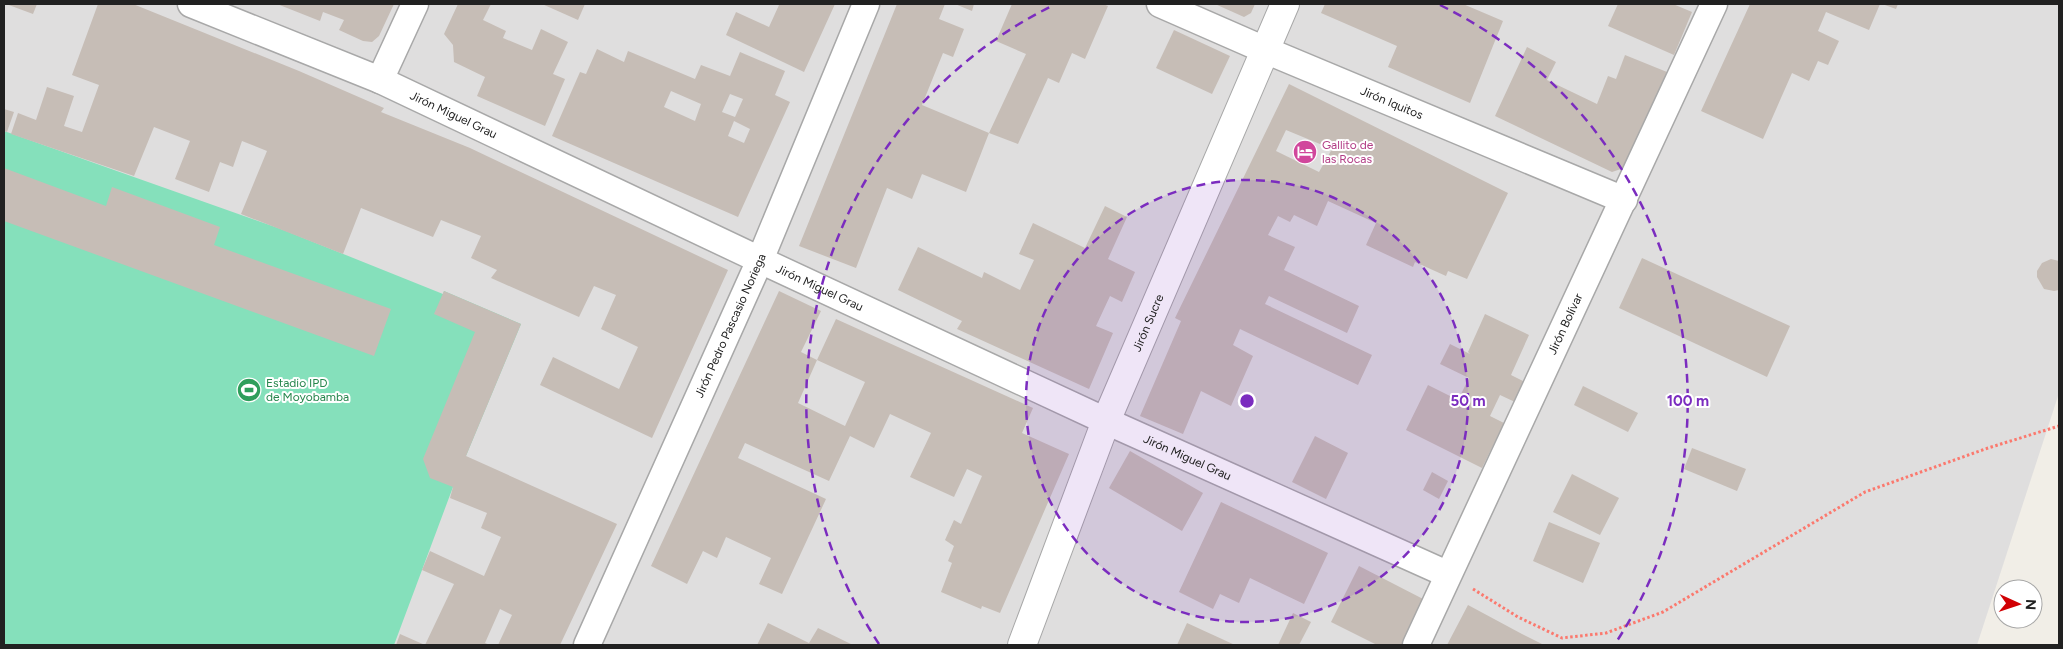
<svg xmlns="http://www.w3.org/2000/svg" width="2063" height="649" font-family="Figtree,sans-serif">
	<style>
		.residential { fill: #dfdede }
		.pitch { fill: #85e0bb }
		.building { fill: #c6bdb6; fill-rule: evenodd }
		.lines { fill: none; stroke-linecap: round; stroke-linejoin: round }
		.minor-casing { stroke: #a8a8a8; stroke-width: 29 }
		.tertiary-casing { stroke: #a8a8a8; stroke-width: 30 }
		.path { stroke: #fb796e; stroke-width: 3; stroke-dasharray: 2.5 2.5; stroke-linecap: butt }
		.minor { stroke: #fff; stroke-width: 26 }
		.tertiary { stroke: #fff; stroke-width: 28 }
		.ring { fill: none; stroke: #7b2cbf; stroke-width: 2.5; stroke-dasharray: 9 6 }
		.labels { text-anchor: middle; stroke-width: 4; stroke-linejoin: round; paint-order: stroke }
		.street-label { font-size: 12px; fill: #212121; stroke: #fff }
		.hotel-label { font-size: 12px; fill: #b23c85; stroke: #fff; text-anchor: start }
		.leisure-label { font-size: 12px; fill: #27864d; stroke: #fff; text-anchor: start }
		.centre { fill: #7b2cbf; stroke: #fff; stroke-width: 2.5 }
		.ring-label { font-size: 15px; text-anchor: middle; font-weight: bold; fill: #7b2cbf; stroke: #fff; stroke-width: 4; stroke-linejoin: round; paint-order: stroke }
	</style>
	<rect width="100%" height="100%" fill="#f1eee7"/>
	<path class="residential" d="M4,4h2055v389l-82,252h-1973z"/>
	<path class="pitch" d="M4,131l277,98 162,65 1,-3 77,33 -68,163 -59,158h-390z"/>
	<g class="building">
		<path d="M6,4h31l-4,10z"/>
		<path d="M98,4h35l166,67 85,37 -3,4 89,36 258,122 -76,168 -112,-53 13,-28 66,32 19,-42 -37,-18 15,-34 -22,-9 -15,31 -88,-39 6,-8 -26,-12 10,-22 -40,-16 -8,17 -72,-29 -18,46 -102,-40 26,-63 -25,-10 -9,26 -13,-5 -11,30 -34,-13 15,-38 -36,-14 -20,49 -123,-42 7,-21 18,7 11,-33 27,9 -10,30 18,6 17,-47 -27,-10z"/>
		<path d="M277,4h117l-15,32 -7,6 -9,-1 -24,-11 5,-10 -21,-8 -3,9z"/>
		<path d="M458,4h33l-8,16 23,11 -3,7 29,12 9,-21 27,13 -15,32 12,5 -20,47 -68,-30 8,-19 -31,-15 -1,-17 -9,-11z"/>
		<path d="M542,4h43l-7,16z"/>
		<path d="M776,4h59l-31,68 -78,-37 10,-23 33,15 10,-22z"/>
		<path d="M897,4h48l-6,15 25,10 -11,28 -10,-4 -21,52 67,28 37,-79 -30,-13 16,-37h91l5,2 -23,53 -13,-6 -13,30 -11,-5 -30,66 -29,-11 -23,59 -44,-18 -10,25 -25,-11 -31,80 -57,-22z"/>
		<path d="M955,4h19l-2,7z"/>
		<path d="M1215,4h40l-4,9 -7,4z"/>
		<path d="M1325,4h138l40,17 -33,82 -82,-36 9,-21 -76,-33z"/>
		<path d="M1618,4h55l19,8 -18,43 -66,-29z"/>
		<path d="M1750,4h130l-11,26 -43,-18 -8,19 21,10 -11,24 -10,-4 -9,20 -17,-8 -29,66 -62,-28z"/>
		<path d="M1882,4h16l-2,5z"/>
		<path d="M1174,30l56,26 -18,38 -56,-26z"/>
		<path d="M1527,47l29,15 -9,18 50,24 11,-28 8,3 9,-24 42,17 -40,95 -15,5 -117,-56z"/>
		<path d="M597,49l27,13 4,-11 67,28 6,-14 29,11 10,-24 45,19 -10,24 15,7 -52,115 -186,-81 28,-64 6,2zM671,91l30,13 -6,17 -31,-14zM730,94l13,5 -8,18 -13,-5zM734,121l16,8 -6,14 -16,-7z"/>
		<path d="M1289,84l219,109 -41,86 -19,-8 -2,5 -31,-14 -2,5 -47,-22 10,-22 -48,-22 -11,25 -23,-11 -4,7 -12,-6 -10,19 27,12 -11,23 75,36 -12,27 -78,-37 -4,8 107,51 -14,30 -118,-56 -7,16 20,11 -22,50 -30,-15 -18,43 -43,-18 41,-95 -6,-3zM1286,130l46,19 -13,23 -43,-21z"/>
		<path d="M4,109l10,3 -7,20 -3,-1z"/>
		<path d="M4,168l102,38 6,-19 108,40 -6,18 177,64 -17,47 -370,-135z"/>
		<path d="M1105,206l22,11 -19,42 27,13 -13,30 -12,-6 -14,30 17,7 -24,56 -132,-60 5,-8 -64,-31 20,-43 64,31 2,-6 36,18 14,-30 -15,-6 14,-31 52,25z"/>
		<path d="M1642,258l148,68 -23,51 -148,-69z"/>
		<path d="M2051,259l8,2v29l-5,1 -10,-2 -7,-12v-6l5,-8z"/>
		<path d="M444,291l77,33 -55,132 151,68 -57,121h-62l14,-30 -12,-6 -15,34 5,2h-94l4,-11 25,11 29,-61 -32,-14 8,-19 54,25 17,-39 -20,-9 6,-15 -37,-15 3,-11 -23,-9 -7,-19 52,-127 -41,-18z"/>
		<path d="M779,291l42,20 -20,41 16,8 -19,43 47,23 20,-44 -48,-22 19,-41 197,89 -11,25 47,21 -69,159 -18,-7 -1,3 -40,-17 11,-29 -4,-2 6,-15 -9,-6 9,-20 7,4 21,-48 -15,-7 -13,28 -44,-20 21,-44 -41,-19 -16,34 -24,-12 -21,45 -84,-38 -7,15 88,41 -44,95 -23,-10 12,-26 -45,-21 -9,21 -14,-7 -16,33 -36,-18z"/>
		<path d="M1485,314l44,21 -18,40 14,7 -10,20 -15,-7 -10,21 14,7 -22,45 -76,-38 22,-45 30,15 11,-22 -29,-14 10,-20 20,10 -2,-2z"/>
		<path d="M1583,386l55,27 -10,19 -54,-27z"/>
		<path d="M1315,436l33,17 -22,46 -34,-17z"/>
		<path d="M1692,448l54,21 -9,22 -53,-22z"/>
		<path d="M1130,451l73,42 -21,38 -73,-43z"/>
		<path d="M1432,472l16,9 -9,18 -16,-9z"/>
		<path d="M1572,474l47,24 -19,37 -47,-23z"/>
		<path d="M1221,502l107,51 -24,51 -54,-26 -11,25 -19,-9 -7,15 -34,-17z"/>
		<path d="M1549,522l51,21 -17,40 -50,-22z"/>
		<path d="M1359,566l66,34 -23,45h-25l-46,-23z"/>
		<path d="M1468,605l54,29 22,11h-97z"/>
		<path d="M1293,613l18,9 -12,23h-21z"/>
		<path d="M768,623l41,20 9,-15 35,17h-96z"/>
		<path d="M1187,623l48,22h-58z"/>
	</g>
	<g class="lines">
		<g class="minor-casing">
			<g id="minor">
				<path id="s1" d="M191,4l189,76 380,180 346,161 341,153"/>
				<path id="s2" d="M1160,4l105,46 359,150"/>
				<path d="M380,80l35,-76"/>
				<path id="s3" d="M587,645l173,-385 106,-256"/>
				<path id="s4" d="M1416,645l298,-641"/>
			</g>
		</g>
		<g class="tertiary-casing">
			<g id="tertiary">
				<path id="s5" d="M1022,645l84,-224 179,-417"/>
			</g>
		</g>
		<path class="path" d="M1473,589l45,28 44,21 44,-5 57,-21 202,-120 123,-44 71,-22"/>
		<use href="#minor" class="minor"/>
		<use href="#tertiary" class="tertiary"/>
	</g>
	<circle cx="1247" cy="401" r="221" fill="#7b2cbf" fill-opacity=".12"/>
	<g class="ring">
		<circle cx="1247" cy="401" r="221"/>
		<path d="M879 644A441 441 0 0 1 1054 5M1440 5A441 441 0 0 1 1615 644"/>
	</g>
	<defs>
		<g id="hotel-disc" transform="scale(1.25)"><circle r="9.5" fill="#d1479c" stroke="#fff"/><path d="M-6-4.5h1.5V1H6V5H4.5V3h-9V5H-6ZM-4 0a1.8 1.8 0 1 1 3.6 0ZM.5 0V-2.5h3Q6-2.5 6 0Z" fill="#fff"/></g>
		<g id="stadium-disc" transform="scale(1.25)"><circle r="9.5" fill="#2e9e5b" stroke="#fff"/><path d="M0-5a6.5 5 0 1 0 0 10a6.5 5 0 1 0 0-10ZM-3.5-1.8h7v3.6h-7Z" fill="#fff"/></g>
	</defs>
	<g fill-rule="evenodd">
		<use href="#hotel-disc" x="1305" y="152"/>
		<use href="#stadium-disc" x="249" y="390"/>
	</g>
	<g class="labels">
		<g class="street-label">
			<text dy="4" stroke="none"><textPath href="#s2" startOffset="252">Jirón Iquitos</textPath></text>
			<text dy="4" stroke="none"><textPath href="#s1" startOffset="285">Jirón Miguel Grau</textPath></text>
			<text dy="4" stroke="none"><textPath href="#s1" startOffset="690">Jirón Miguel Grau</textPath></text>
			<text dy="4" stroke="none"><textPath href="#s5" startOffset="346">Jirón Sucre</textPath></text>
			<text dy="4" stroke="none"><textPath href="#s4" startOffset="354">Jirón Bolívar</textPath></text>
			<text dy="4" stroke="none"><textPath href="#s3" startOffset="350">Jirón Pedro Pascasio Noriega</textPath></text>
			<text dy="4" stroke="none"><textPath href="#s1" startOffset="1095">Jirón Miguel Grau</textPath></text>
		</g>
		<g class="hotel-label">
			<text x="1322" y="149">Gallito de<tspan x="1322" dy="14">las Rocas</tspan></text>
		</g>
		<g class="leisure-label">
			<text x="266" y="387">Estadio IPD<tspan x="266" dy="14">de Moyobamba</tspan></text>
		</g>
	</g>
	<circle cx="1247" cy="401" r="8" class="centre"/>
	<g class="ring-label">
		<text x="1468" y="406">50 m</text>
		<text x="1688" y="406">100 m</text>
	</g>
	<rect width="2063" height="649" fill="none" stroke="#212121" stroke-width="10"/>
	<g transform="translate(2018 604) rotate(93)"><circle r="24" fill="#ffffff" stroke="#a6a6a6"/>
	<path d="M0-4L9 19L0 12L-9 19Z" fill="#d10004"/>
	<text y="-8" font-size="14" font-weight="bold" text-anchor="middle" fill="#212121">N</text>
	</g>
</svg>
